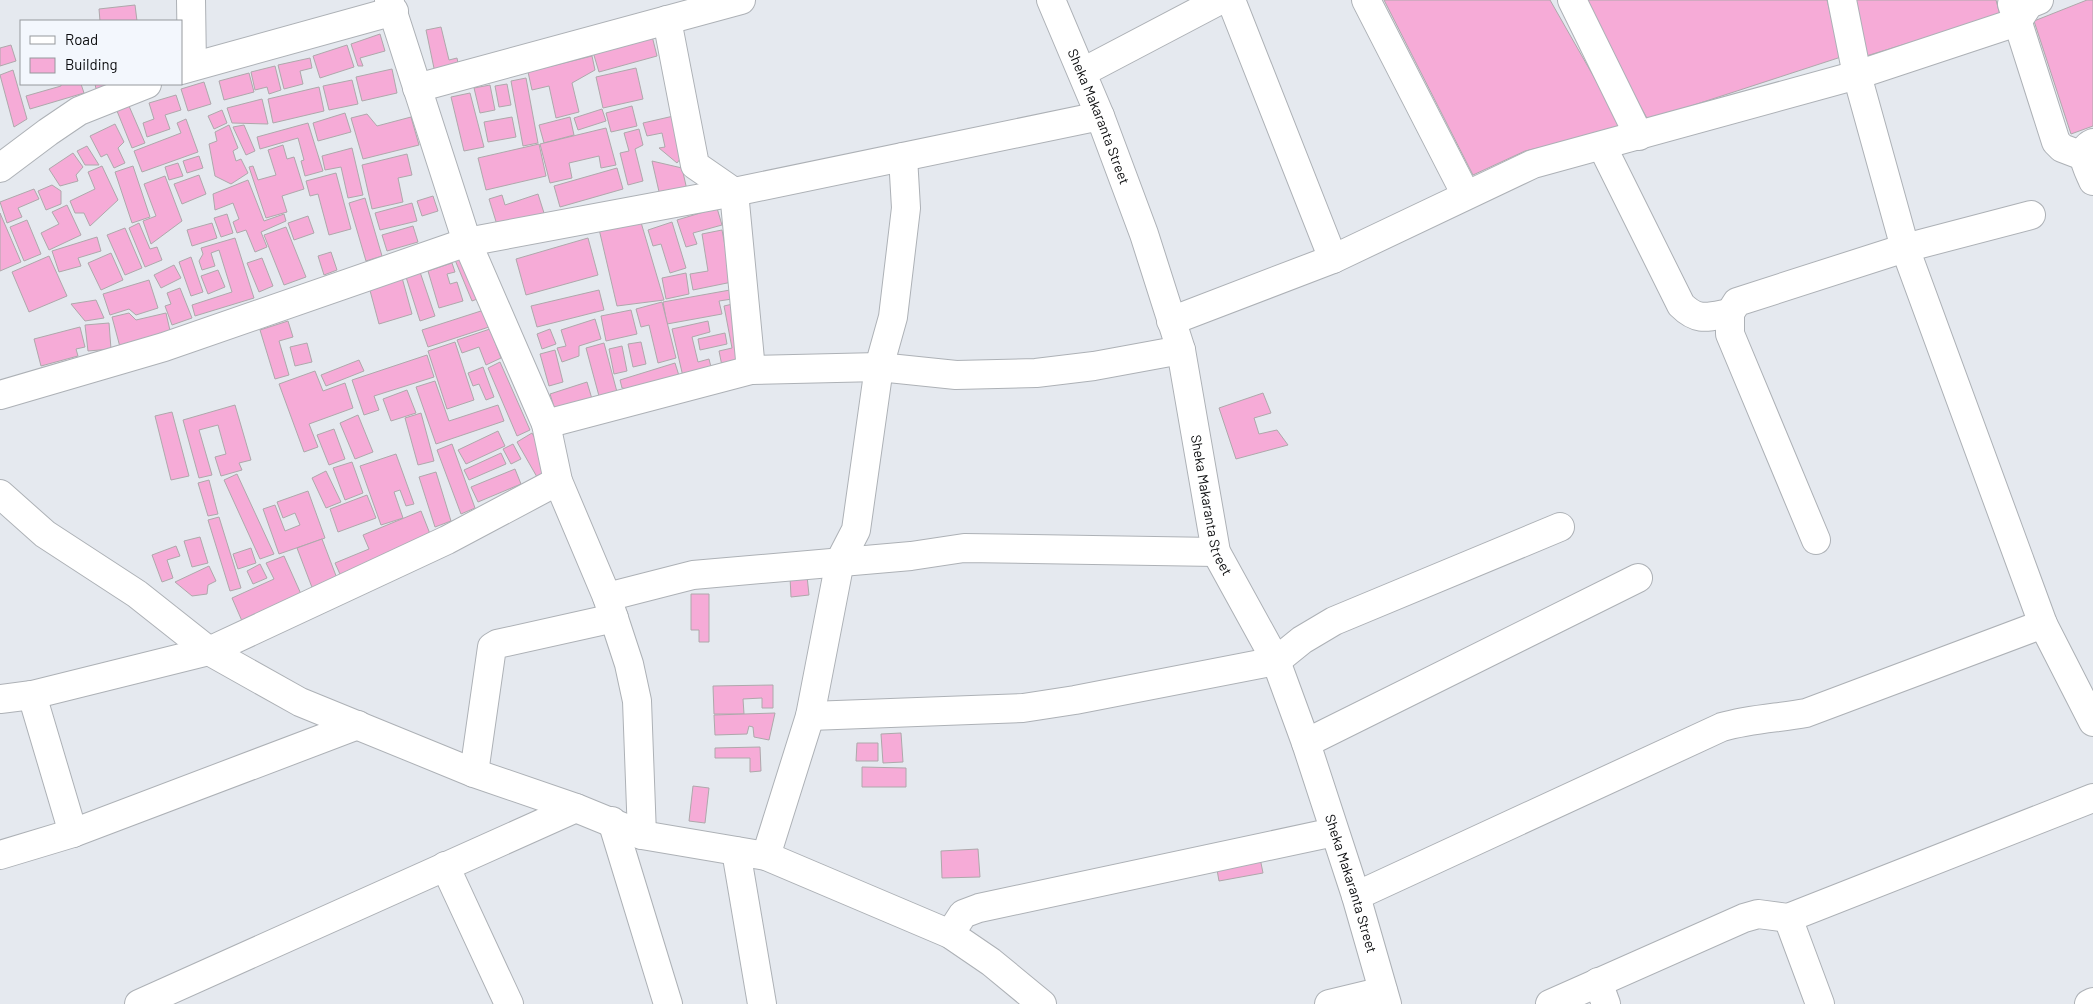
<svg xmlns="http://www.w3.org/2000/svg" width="2093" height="1004" font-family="Barlow,sans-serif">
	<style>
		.building { fill: #f6abd7; stroke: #aea8ab }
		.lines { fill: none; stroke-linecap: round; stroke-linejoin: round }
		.minor-casing { stroke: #adb1b6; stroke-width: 30 }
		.minor { stroke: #fff; stroke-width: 28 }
		.labels { text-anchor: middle; stroke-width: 4; stroke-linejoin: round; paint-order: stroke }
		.street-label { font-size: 14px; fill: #0b0c0e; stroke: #f3f7fd }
	</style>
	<rect width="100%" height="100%" fill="#e5e9ef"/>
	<g class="building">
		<path d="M1384,0h166l73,128 -98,23 -52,24z"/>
		<path d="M1582,0h245l14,57 -193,63z"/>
		<path d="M1854,0h142l4,15 -137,42z"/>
		<path d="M2087,0h6v126l-22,8 -37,-113z"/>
		<path d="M135,5l2,16h-37l-1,-12z"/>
		<path d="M441,27l8,33 8,-2 2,10 -24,5 -9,-43z"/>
		<path d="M380,34l5,17 -25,7 3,8h-5l-7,-22z"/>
		<path d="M652,36l5,20 -58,16 -6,-20z"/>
		<path d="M11,45l5,16 -16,5v-18z"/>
		<path d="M347,45l7,22 -34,11 -7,-22z"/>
		<path d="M592,56l3,14 -23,13 7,29 -23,6 -7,-32 -17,4 -4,-18z"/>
		<path d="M310,58l2,10 -12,3 3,13 -19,5 -6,-24z"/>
		<path d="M275,66l6,24 -12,4 -2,-7 -12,3 -4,-18z"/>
		<path d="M636,68l7,31 -40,9 -7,-31z"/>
		<path d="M392,69l5,24 -35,8 -6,-24z"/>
		<path d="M13,70l14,49 -13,8 -14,-52z"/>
		<path d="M249,73l5,19 -30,8 -5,-19z"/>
		<path d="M526,78l12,65 -15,3 -12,-65z"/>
		<path d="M352,80l6,24 -29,6 -6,-24z"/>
		<path d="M204,82l7,22 -23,7 -7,-22z"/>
		<path d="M61,84h20l3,9 -54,16 -4,-13 35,-10z"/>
		<path d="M95,84h26l-25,5z"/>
		<path d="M507,84l4,21 -12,2 -4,-21z"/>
		<path d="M490,85l5,25 -15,3 -6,-25z"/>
		<path d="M319,87l5,24 -51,12 -5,-24z"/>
		<path d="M470,93l14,54 -20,4 -13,-54z"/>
		<path d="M176,95l5,15 -16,5 5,14 -23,8 -4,-14 11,-4 -5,-16z"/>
		<path d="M262,99l6,25 -36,-1 -5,-15z"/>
		<path d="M129,106l16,37 -13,5 -15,-37z"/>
		<path d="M632,106l5,20 -26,6 -5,-19z"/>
		<path d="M602,109l4,12 -28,9 -4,-12z"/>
		<path d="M222,110l5,13 -13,6 -6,-13z"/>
		<path d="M345,113l6,19 -33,9 -5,-18z"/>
		<path d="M367,114l10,12 34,-9 8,28 -56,14 -12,-41z"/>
		<path d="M678,115l8,37 -9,11 -18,-15 6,-1 -3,-14 -15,3 -4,-13z"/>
		<path d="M512,117l4,20 -28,5 -4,-20z"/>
		<path d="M570,117l4,18 -30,8 -5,-18z"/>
		<path d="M186,119l12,33 -56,20 -8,-21 47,-18 -4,-10z"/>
		<path d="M308,123l15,48 -18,5 -4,-15 3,-1 -6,-22 -38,11 -3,-12z"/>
		<path d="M115,124l9,18 -6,6 7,15 -11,5 -7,-14 -6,3 -11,-21z"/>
		<path d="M229,125l9,23 -5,3 3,10 5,-2 7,14 -17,11 -16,-8 -6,-32 8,-3 -2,-9z"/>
		<path d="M244,125l11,26 -9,4 -13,-28z"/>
		<path d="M606,128l10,37 -15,3 -2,-12 -30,7 3,15 -22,5 -10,-39z"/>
		<path d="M639,129l4,16 -8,4 8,32 -15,4 -8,-32 9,-2 -5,-18z"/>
		<path d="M539,144l7,32 -60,14 -8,-32z"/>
		<path d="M283,145l4,14 7,-2 10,32 -22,7 5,16 -21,6 -17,-51 4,-1 5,14 18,-5 -8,-25z"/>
		<path d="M87,146l12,19h-14l-8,-14z"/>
		<path d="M352,148l11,47 -15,3 -7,-31 -16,3 -3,-14z"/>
		<path d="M73,153l10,14 -7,8 2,6 -18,5 -11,-17z"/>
		<path d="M407,154l5,21 -14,3 5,24 -31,7 -10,-44z"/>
		<path d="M199,156l4,12 -16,5 -4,-12z"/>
		<path d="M652,161l30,7 5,22 -27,6z"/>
		<path d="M178,163l5,13 -14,4 -4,-13z"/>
		<path d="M102,166l16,34 -28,26 -6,-13h-9l-5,-12 25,-12 -7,-17z"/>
		<path d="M133,166l17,51 -18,6 -17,-51z"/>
		<path d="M617,168l6,21 -63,18 -6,-21z"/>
		<path d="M336,173l15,56 -22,6 -11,-41 -8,2 -4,-15z"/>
		<path d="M199,175l7,19 -24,10 -8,-20z"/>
		<path d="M165,176l17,45 -31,23 -8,-23 13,-5 -12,-32z"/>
		<path d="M248,180l16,41 20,-7 2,7 -25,11 6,15 -12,5 -9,-22 -9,3 -4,-11 6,-3 -6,-16 -18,7 -2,-16z"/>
		<path d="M52,185l9,6v13l-15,6 -8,-19z"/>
		<path d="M34,189l5,10 -21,9 4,9 -15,6 -7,-21z"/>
		<path d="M538,194l6,19 -46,15 -9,-29 13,-4 3,10z"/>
		<path d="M433,196l5,15 -16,5 -5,-15z"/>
		<path d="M365,198l17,58 -16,5 -17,-58z"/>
		<path d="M412,203l5,18 -37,9 -5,-17z"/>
		<path d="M67,205l14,30 -32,15 -8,-17 18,-9 -7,-12z"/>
		<path d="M717,208l5,17 -29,8 4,11 -11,3 -9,-27z"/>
		<path d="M0,213l21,49 -21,9z"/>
		<path d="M227,214l6,19 -12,4 -7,-19z"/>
		<path d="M308,216l6,17 -20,7 -6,-17z"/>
		<path d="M640,219l24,81 -47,6 -18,-77z"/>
		<path d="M27,220l14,34 -17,7 -14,-34z"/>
		<path d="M672,222l14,46 -16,5 -9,-29 -8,2 -5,-16z"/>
		<path d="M139,223l11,26 7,-2 5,13 -17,7 -16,-39z"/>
		<path d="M212,223l5,15 -25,8 -5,-16z"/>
		<path d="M413,226l5,16 -31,9 -5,-16z"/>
		<path d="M286,227l20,50 -22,8 -20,-50z"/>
		<path d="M125,228l17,40 -17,7 -18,-40z"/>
		<path d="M722,230l10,52 -39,8 -3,-16 18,-3 -6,-37z"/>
		<path d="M97,237l4,14 -23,7 3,8 -22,6 -7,-21z"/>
		<path d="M235,238l19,60 -59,18 -3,-11 40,-13 -13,-42 -8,3 4,13 -13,4 -3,-9 4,-7 -2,-6z"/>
		<path d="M588,238l10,37 -72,20 -10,-36z"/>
		<path d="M331,252l6,18 -13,5 -6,-19z"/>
		<path d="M111,253l12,27 -22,10 -13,-27z"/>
		<path d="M468,254l17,42 -13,5 -17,-41z"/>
		<path d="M49,256l18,40 -38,16 -17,-40z"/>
		<path d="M191,257l12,35 -12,4 -12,-34z"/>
		<path d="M262,258l11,28 -14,6 -12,-29z"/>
		<path d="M452,263l3,9 -8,2 3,10 7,-2 6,19 -24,7 -11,-37z"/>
		<path d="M174,265l7,13 -20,10 -7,-13z"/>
		<path d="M218,270l7,17 -17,7 -7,-18z"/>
		<path d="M420,272l15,44 -15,5 -14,-44z"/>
		<path d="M686,273l3,21 -23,5 -4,-21z"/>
		<path d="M401,274l11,40 -33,10 -11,-41z"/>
		<path d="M149,280l9,28 -22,7 -7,-6 -19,6 -7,-21z"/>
		<path d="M180,288l12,30 -20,7 -7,-19 6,-2 -4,-11z"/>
		<path d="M599,290l5,20 -67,17 -6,-21z"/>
		<path d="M730,290l2,9 -13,2 3,13 -55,10 -4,-22z"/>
		<path d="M96,300l8,18 -19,3 -14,-17z"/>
		<path d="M662,302l14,56 -18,5 -9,-38 -8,2 -5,-18z"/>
		<path d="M737,303l11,58 -26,5 -3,-15 13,-3 -8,-42z"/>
		<path d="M484,310l5,17 -61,20 -6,-17z"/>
		<path d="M631,310l6,24 -31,7 -5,-25z"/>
		<path d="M129,313l7,7 30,-7 5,22 -51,12 -8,-30z"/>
		<path d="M595,319l6,20 -22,7v10l-17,6 -5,-14 9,-2 -5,-16z"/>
		<path d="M288,321l5,16 -14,4 10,34 -14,4 -15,-49z"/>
		<path d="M708,321l2,11 -18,5 6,25 11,-3 4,16 -29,6 -12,-52z"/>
		<path d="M109,323l2,26 -23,2 -3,-26z"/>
		<path d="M80,327l5,20 -9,2 2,7 -37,10 -7,-27z"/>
		<path d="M490,329l11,29 -15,7 -7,-18 -17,6 -5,-13z"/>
		<path d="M550,329l6,15 -14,5 -5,-15z"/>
		<path d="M725,333l2,11 -27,6 -2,-11z"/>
		<path d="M455,342l19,58 -27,9 -19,-58z"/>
		<path d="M641,342l5,22 -13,3 -5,-23z"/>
		<path d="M307,343l5,19 -17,4 -5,-19z"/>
		<path d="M604,343l13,49 -18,4 -13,-48z"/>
		<path d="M622,346l5,25 -13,3 -5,-25z"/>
		<path d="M555,350l8,32 -14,4 -9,-32z"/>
		<path d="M427,355l7,22 -60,19 5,14 -15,5 -12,-35z"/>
		<path d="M359,360l5,11 -38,15 -5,-11z"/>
		<path d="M500,362l30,68 -13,6 -29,-68z"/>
		<path d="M675,363l6,19 -36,10 -23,-4 -2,-8z"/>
		<path d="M483,367l11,30 -8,3 -7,-16 -6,2 -5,-13z"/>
		<path d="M315,371l8,20 22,-8 8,25 -44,16 9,23 -14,5 -25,-68z"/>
		<path d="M435,381l14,40 49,-16 6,16 -68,23 -20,-57z"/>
		<path d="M587,382l5,17 -37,11 -5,-16z"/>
		<path d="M407,390l9,23 -25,8 -8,-22z"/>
		<path d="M1263,393l8,20 -17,5 5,16 18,-4 11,15 -52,14 -17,-51z"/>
		<path d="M235,405l16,55 -12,3 3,7 -21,6 -6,-19 11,-3 -8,-29 -19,5 13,45 -13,3 -16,-58z"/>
		<path d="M172,412l17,64 -18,4 -16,-64z"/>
		<path d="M421,413l13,48 -16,4 -13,-47z"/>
		<path d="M358,415l15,37 -18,7 -15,-36z"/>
		<path d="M334,429l11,30 -16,6 -12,-30z"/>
		<path d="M498,431l7,15 -39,18 -8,-14z"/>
		<path d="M532,433l20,37 -15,7 -20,-35z"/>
		<path d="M452,444l23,64 -14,6 -24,-64z"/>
		<path d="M513,444l8,15 -10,5 -8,-15z"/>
		<path d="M501,453l5,11 -37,16 -5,-10z"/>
		<path d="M396,454l18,50 -8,2 -6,-16 -6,2 9,26 -22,7 -21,-59z"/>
		<path d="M352,462l11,31 -18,7 -12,-32z"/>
		<path d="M515,469l6,15 -43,18 -7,-15z"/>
		<path d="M326,471l15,31 -15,6 -14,-30z"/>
		<path d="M436,472l15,49 -16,6 -16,-50z"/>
		<path d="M237,474l37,80 -14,5 -36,-79z"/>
		<path d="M209,480l9,34 -10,2 -10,-33z"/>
		<path d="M308,491l17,47 -46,16 -16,-45 12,-4 10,26 15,-6 -5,-12 -12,5 -6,-16z"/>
		<path d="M367,495l9,23 -38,14 -8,-23z"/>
		<path d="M421,511l13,33 -91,37 -8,-18 34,-14 -6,-14z"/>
		<path d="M219,517l22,71 -11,3 -22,-71z"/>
		<path d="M200,537l8,26 -16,4 -8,-26z"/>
		<path d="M322,539l16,42 -25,9 -16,-42z"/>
		<path d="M176,546l4,10 -13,4 6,18 -11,4 -10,-27z"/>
		<path d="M251,548l5,15 -18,6 -5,-15z"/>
		<path d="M284,556l17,38 -59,27 -10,-23 42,-19 -8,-16z"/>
		<path d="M260,564l7,14 -14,6 -6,-13z"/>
		<path d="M209,566l7,15 -8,4 -1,9 -15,2 -17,-14z"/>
		<path d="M807,576l2,19 -18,2 -1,-20z"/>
		<path d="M691,594h18v48h-10v-12h-8z"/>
		<path d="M773,685v23h-11v-10l-19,1 1,15h-30l-1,-28z"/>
		<path d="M775,713l-6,27 -15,-3 -1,-10 -4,-1 -2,8 -32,1 -1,-20z"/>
		<path d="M901,733l2,29 -20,1 -2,-29z"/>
		<path d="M857,743h21v18h-22z"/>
		<path d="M760,747l1,24 -11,1v-14h-35v-10z"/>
		<path d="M862,767l44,1v19h-44z"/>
		<path d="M693,786l16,2 -4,35 -16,-2z"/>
		<path d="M978,849l2,28 -38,1 -1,-27z"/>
		<path d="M1259,853l4,20 -44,8 -3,-17z"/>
	</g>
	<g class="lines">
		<g class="minor-casing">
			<g id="minor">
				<path d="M191,0l1,66"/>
				<path d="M389,0l78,242 79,182 12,57 49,116 22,67 8,37 5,134"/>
				<path id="s1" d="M1051,0l49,116 44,118 37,116 35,202 60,109 30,82 50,153 31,108"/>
				<path d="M1231,0l102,259"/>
				<path d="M1366,0l100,195"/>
				<path d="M1572,0l67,136"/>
				<path d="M1842,0l15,75 48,173 138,376 50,98"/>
				<path d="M2012,4l44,138 6,6 21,8"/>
				<path d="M667,20l28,145 39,27 17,178"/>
				<path d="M181,70l213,-59"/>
				<path d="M1083,72l137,-72"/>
				<path d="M417,88l324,-88"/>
				<path d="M2093,143c-17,7 -5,26 0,38"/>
				<path d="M1602,146l79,159c17,17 27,12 49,8"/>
				<path d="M0,168l48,-36 31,-21 68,-27"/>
				<path d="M1171,321l162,-62 200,-95 324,-89 160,-53 12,-18 10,-4"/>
				<path d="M0,395l164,-48 303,-105 267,-50 366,-76"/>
				<path d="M546,424l205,-54 128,-3 77,8 80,-2 58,-7 87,-16"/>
				<path d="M0,494l45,40 92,60 72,57 91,51 174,71 102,35 66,27 124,21 184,78 41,28 51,42"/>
				<path d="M1816,540l-86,-206v-21l7,-11 168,-54 126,-33"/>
				<path d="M607,597l86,-22 218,-19 53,-8 252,4"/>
				<path d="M32,695l41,138"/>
				<path d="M0,699l32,-4 177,-44 238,-111 111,-59"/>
				<path d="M810,716l213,-8 52,-8 201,-39 26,-21 32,-19 226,-94"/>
				<path d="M1306,743l332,-165"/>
				<path d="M474,773l18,-126 5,-3 117,-26"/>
				<path d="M612,821l56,183"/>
				<path d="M736,851l26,153"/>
				<path d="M0,855l73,-22 285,-108"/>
				<path d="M766,856l44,-140 30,-155 16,-31 23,-163 14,-50 13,-109 -3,-51"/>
				<path d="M445,866l64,138"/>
				<path d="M1356,896l366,-169c28,-8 56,-9 84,-14l237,-89"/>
				<path d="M1788,918l32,86"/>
				<path d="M950,934l13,-20 16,-6 355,-76"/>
				<path d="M1598,982l8,22"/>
				<path d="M139,1004l437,-196"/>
				<path d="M1329,1004l54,-13"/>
				<path d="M1550,1004l194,-86 14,-4 30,4 305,-120"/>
				<path d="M2089,1004l4,-2"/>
			</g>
		</g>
		<use href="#minor" class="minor"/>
	</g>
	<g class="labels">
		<g class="street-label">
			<text dy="5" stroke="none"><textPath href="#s1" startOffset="126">Sheka Makaranta Street</textPath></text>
			<text dy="5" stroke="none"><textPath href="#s1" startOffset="532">Sheka Makaranta Street</textPath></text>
			<text dy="5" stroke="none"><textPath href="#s1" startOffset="938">Sheka Makaranta Street</textPath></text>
		</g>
	</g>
	<rect x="20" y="20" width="162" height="65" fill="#f3f7fd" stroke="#96999d"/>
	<rect x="30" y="36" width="25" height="8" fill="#ffffff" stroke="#96999d"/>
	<text x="65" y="45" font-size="15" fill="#0b0c0e">Road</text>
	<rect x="30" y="58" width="25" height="15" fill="#f6abd7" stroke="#96999d"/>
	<text x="65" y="70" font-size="15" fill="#0b0c0e">Building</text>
</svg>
